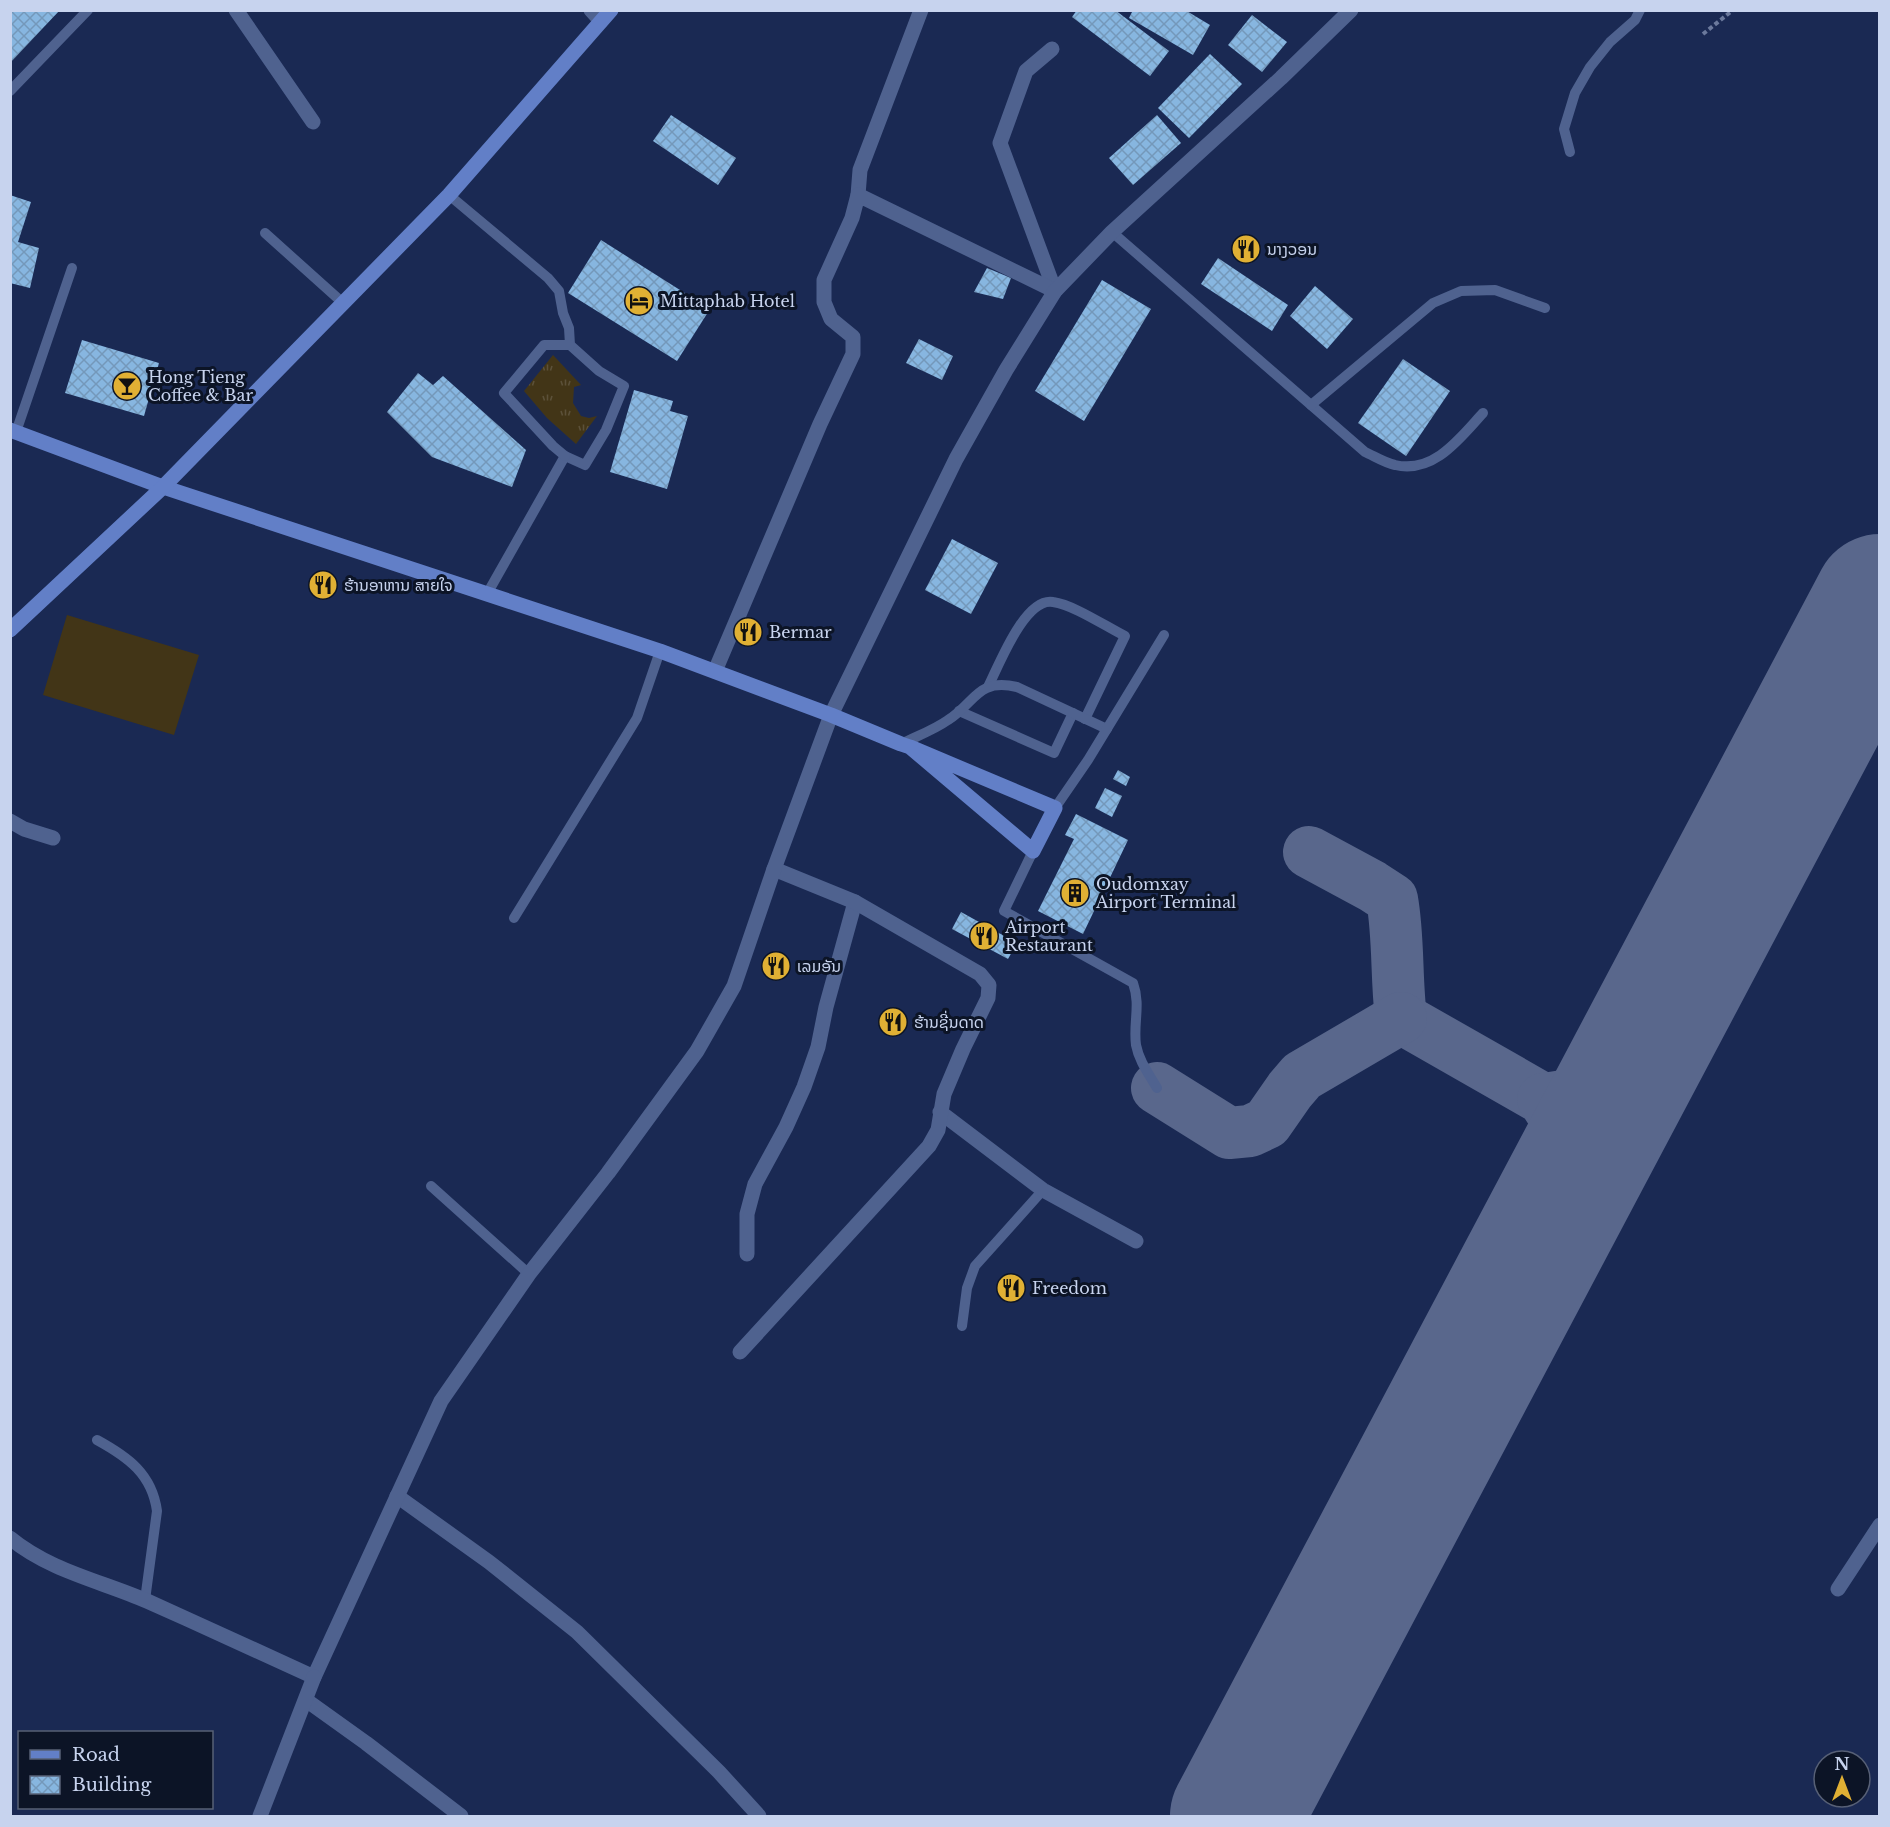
<svg xmlns="http://www.w3.org/2000/svg" width="1890" height="1827" font-family="'Libre Baskerville','Noto Sans Lao',serif">
	<style>
		.grass { fill: url(#grass-tufts) }
		.garden { fill: #423517 }
		.lines { fill: none; stroke-linecap: round; stroke-linejoin: round }
		.taxiway { stroke: #59678c; stroke-width: 52 }
		.runway { stroke: #59678c; stroke-width: 132 }
		.building { fill: url(#building-cross-hatch) }
		.path { stroke: #6b799c; stroke-width: 4; stroke-dasharray: 4.5 3; stroke-linecap: butt }
		.lane { stroke: #4f628f; stroke-width: 10 }
		.street { stroke: #4f628f; stroke-width: 15 }
		.secondary { stroke: #627fc7; stroke-width: 15 }
		.labels { text-anchor: middle; stroke-width: 6; stroke-linejoin: round; paint-order: stroke }
		.poi-label { font-size: 16px; fill: #c7d3ee; stroke: #0c1426; text-anchor: start }
	</style>
	<defs>
		<pattern id="grass-tufts" width="24" height="20" patternUnits="userSpaceOnUse" patternTransform="scale(1.5)"><rect width="24" height="20" fill="#423517"/><path d="M3 7l-1-3M5 7V3M7 7l1-3M15 17l-1-3M17 17v-4M19 17l1-3" fill="none" stroke="#5c5139"/></pattern>
		<pattern id="building-cross-hatch" width="8" height="8" patternUnits="userSpaceOnUse" patternTransform="scale(1.5)"><rect width="8" height="8" fill="#87b6e0"/><path d="M0 0l8 8M0 8l8-8" fill="none" stroke="#7498ba"/></pattern>
	</defs>
	<rect width="100%" height="100%" fill="#1a2953"/>
	<path class="grass" d="M553,355l28,30 -7,2 -1,16 8,13 8,2 8,-2 -21,28 -29,-26 -23,-27z"/>
	<path class="garden" d="M67,615l132,40 -25,80 -131,-40z"/>
	<g class="lines">
		<g class="taxiway">
			<path d="M1309,852l63,34 20,13c7,39 4,80 9,119"/>
			<path d="M1401,1018l142,81c22,31 23,48 28,84"/>
			<path d="M1157,1088l72,45 21,-2 17,-8 23,-33 12,-14 99,-58"/>
			<path d="M1543,1099c25,-3 52,-8 72,-23 10,-8 18,-19 27,-28"/>
		</g>
		<path class="runway" d="M1236,1816l644,-1216"/>
	</g>
	<g class="building">
		<path d="M10,10h50l-50,53z"/>
		<path d="M1077,10h38l54,41 -19,25 -78,-59z"/>
		<path d="M1133,10h52l25,15 -17,30 -64,-37z"/>
		<path d="M1252,15l35,27 -25,30 -34,-27z"/>
		<path d="M1210,54l32,30 -53,54 -31,-30z"/>
		<path d="M671,115l65,43 -18,27 -65,-44z"/>
		<path d="M1157,115l24,28 -48,42 -24,-27z"/>
		<path d="M10,195l21,7 -13,40 21,6 -9,40 -20,-5z"/>
		<path d="M601,240l109,69 -33,52 -109,-68z"/>
		<path d="M1218,258l70,47 -16,26 -71,-47z"/>
		<path d="M987,268l24,10 -8,21 -29,-7z"/>
		<path d="M1102,280l49,29 -67,112 -49,-30z"/>
		<path d="M1315,286l38,33 -26,30 -37,-33z"/>
		<path d="M919,339l34,17 -11,24 -36,-17z"/>
		<path d="M82,340l77,23 -15,53 -79,-23z"/>
		<path d="M1403,359l47,32 -44,65 -48,-33z"/>
		<path d="M418,373l15,12 10,-9 83,74 -14,37 -80,-30 -45,-45z"/>
		<path d="M634,390l39,11 -3,10 18,5 -21,73 -57,-17z"/>
		<path d="M952,539l46,24 -27,51 -46,-24z"/>
		<path d="M1118,770l12,7 -4,9 -13,-7z"/>
		<path d="M1105,788l17,8 -10,21 -17,-9z"/>
		<path d="M1076,814l52,26 -45,94 -45,-23 36,-72 -9,-4z"/>
		<path d="M961,912l56,31 -9,16 -56,-30z"/>
	</g>
	<g class="lines">
		<path class="path" d="M1703,34l30,-24"/>
		<g class="lane">
			<path d="M10,91l78,-81"/>
			<path d="M1570,152l-6,-23 11,-36 15,-26 20,-25 25,-22 5,-10"/>
			<path d="M449,195l99,83 11,13 4,22 6,15 1,17 29,26 25,15 -18,44 -21,35 -20,-9 -78,138"/>
			<path d="M1112,232l253,220c9,4 20,11 30,13 39,9 65,-27 88,-52"/>
			<path d="M265,233l78,70"/>
			<path d="M1311,405l122,-102 28,-12 34,-1 50,18"/>
			<path d="M16,432l56,-164"/>
			<path d="M565,456l-12,-10 -49,-53 40,-48h26"/>
			<path d="M988,687c11,-22 37,-90 65,-85 21,3 52,24 72,34l-40,83"/>
			<path d="M959,711l95,42 19,-40"/>
			<path d="M901,744c16,-8 33,-14 47,-24 28,-18 29,-42 69,-33l90,42"/>
			<path d="M1055,808l33,-48 76,-125"/>
			<path d="M1033,851l-29,60 129,72c8,22 0,40 3,62 3,16 13,29 21,43"/>
			<path d="M514,918l123,-200 23,-67"/>
			<path d="M431,1186l98,88"/>
			<path d="M962,1326l5,-38 8,-22 68,-76"/>
			<path d="M97,1440c31,17 55,34 60,71l-12,89"/>
		</g>
		<g class="street">
			<path d="M236,10l77,112"/>
			<path d="M591,10l10,11"/>
			<path d="M1052,49l-26,22 -26,72 55,148"/>
			<path d="M858,195l2,-25 61,-160"/>
			<path d="M715,671l105,-247 33,-70v-17l-22,-18 -7,-17v-22l28,-62 6,-23 197,96"/>
			<path d="M10,821l14,8 29,9"/>
			<path d="M940,1112l103,78 93,51"/>
			<path d="M747,1254v-40l8,-30 31,-57 18,-40 14,-40 8,-40 29,-105"/>
			<path d="M740,1352l189,-206 9,-16 6,-36 19,-45 25,-51 1,-13 -9,-11 -125,-72 -81,-33"/>
			<path d="M397,1496l92,66 88,70 142,140 40,44"/>
			<path d="M10,1538c40,33 91,43 137,63 56,25 112,51 167,76l127,-276 88,-127 79,-101 89,-122 37,-65 40,-117 57,-154 125,-256 50,-89 49,-79 57,-59 169,-154 70,-68"/>
			<path d="M1838,1589l42,-64"/>
			<path d="M306,1700l60,43 95,73"/>
			<path d="M260,1816l54,-139"/>
		</g>
		<g class="secondary">
			<path d="M10,430l153,57 497,164 171,64 70,29 9,3 145,61 -22,43 -123,-104"/>
			<path d="M10,630l153,-143 286,-292 162,-185"/>
		</g>
	</g>
	<defs>
		<g id="restaurant-disc" transform="scale(1.5)"><circle r="9.5" fill="#e0b034" stroke="#0c1426"/><path d="M-5-6h1v4h1v-4h1v4h1v-4h1v5L-1.5 .5V6h-2V.5L-5-1ZM5-6V6H3V1.5H1.5Q1.5-4 5-6Z" fill="#111"/></g>
		<g id="hotel-disc" transform="scale(1.5)"><circle r="9.5" fill="#e0b034" stroke="#0c1426"/><path d="M-6-4.5h1.5V1H6V5H4.5V3h-9V5H-6ZM-4 0a1.8 1.8 0 1 1 3.6 0ZM.5 0V-2.5h3Q6-2.5 6 0Z" fill="#111"/></g>
		<g id="bar-disc" transform="scale(1.5)"><circle r="9.5" fill="#e0b034" stroke="#0c1426"/><path d="M-6-5H6L.8 .8V4.5H3.5V6h-7V4.5H-.8V.8Z" fill="#111"/></g>
		<g id="building-disc" transform="scale(1.5)"><circle r="9.5" fill="#e0b034" stroke="#0c1426"/><path d="M-4-6H4V6H1V3H-1V6H-4ZM-2.5-4.3h1.7v1.8h-1.7ZM.8-4.3h1.7v1.8H.8ZM-2.5-1h1.7V.8h-1.7ZM.8-1h1.7V.8H.8Z" fill="#111"/></g>
	</defs>
	<g fill-rule="evenodd">
		<use href="#restaurant-disc" x="1246" y="249"/>
		<use href="#hotel-disc" x="639" y="301"/>
		<use href="#bar-disc" x="127" y="386"/>
		<use href="#restaurant-disc" x="323" y="585"/>
		<use href="#restaurant-disc" x="748" y="632"/>
		<use href="#building-disc" x="1075" y="893"/>
		<use href="#restaurant-disc" x="984" y="936"/>
		<use href="#restaurant-disc" x="776" y="966"/>
		<use href="#restaurant-disc" x="893" y="1022"/>
		<use href="#restaurant-disc" x="1011" y="1288"/>
	</g>
	<g class="labels">
		<g class="poi-label">
			<text x="1267" y="255">ນາງວອນ</text>
			<text x="660" y="307">Mittaphab Hotel</text>
			<text x="148" y="383">Hong Tieng<tspan x="148" dy="18">Coffee &amp; Bar</tspan></text>
			<text x="344" y="591">ຮ້ານອາຫານ ສາຍໃຈ</text>
			<text x="769" y="638">Bermar</text>
			<text x="1096" y="890">Oudomxay<tspan x="1096" dy="18">Airport Terminal</tspan></text>
			<text x="1005" y="933">Airport<tspan x="1005" dy="18">Restaurant</tspan></text>
			<text x="797" y="972">ເລມອັນ</text>
			<text x="914" y="1028">ຮ້ານຊີ່ນດາດ</text>
			<text x="1032" y="1294">Freedom</text>
		</g>
	</g>
	<rect width="1890" height="1827" fill="none" stroke="#c7d3ee" stroke-width="24"/>
	<rect x="18" y="1731" width="195" height="78" fill="#0c1426" stroke="#576076" stroke-width="1.5"/>
	<rect x="30" y="1750" width="30" height="9" fill="#627fc7" stroke="#576076" stroke-width="1.5"/>
	<text x="72" y="1761" font-size="18" fill="#c7d3ee">Road</text>
	<rect x="30" y="1776" width="30" height="18" fill="url(#building-cross-hatch)" stroke="#576076" stroke-width="1.5"/>
	<text x="72" y="1791" font-size="18" fill="#c7d3ee">Building</text>
	<g transform="translate(1842 1779)"><circle r="28" fill="#0c1426" stroke="#576076" stroke-width="1.5"/>
	<path d="M0-4.5L10 22L0 15L-10 22Z" fill="#e0b034"/>
	<text y="-9" font-size="16" font-weight="bold" text-anchor="middle" fill="#c7d3ee">N</text>
	</g>
</svg>
